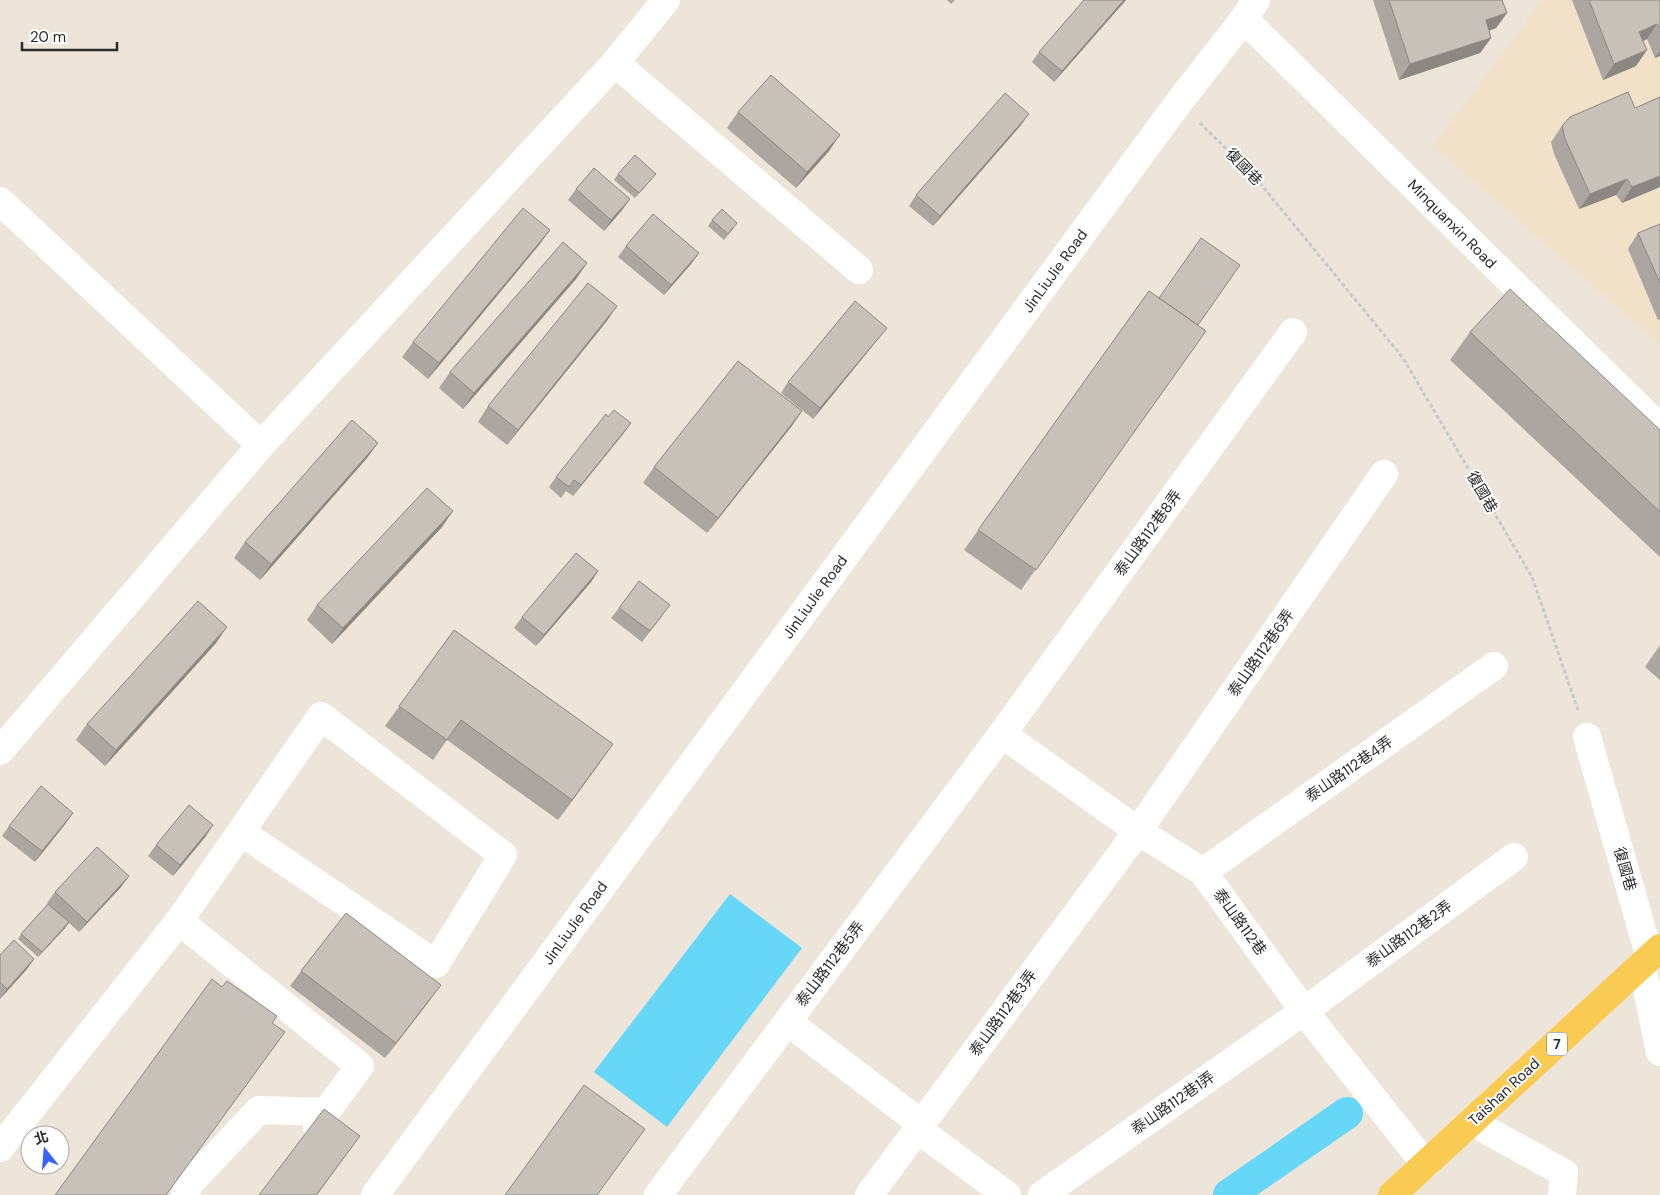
<svg xmlns="http://www.w3.org/2000/svg" width="1660" height="1195" font-family="'DM Sans','Noto Sans TC',sans-serif">
	<style>
		.education { fill: #f0e1c8 }
		.water { fill: #66d7f7 }
		.lines { fill: none; stroke-linecap: round; stroke-linejoin: round }
		.canal { stroke: #66d7f7; stroke-width: 32 }
		.path { stroke: #c8c8c8; stroke-width: 3; stroke-dasharray: 4 2.5; stroke-linecap: butt }
		.minor { stroke: #fff; stroke-width: 28 }
		.major { stroke: #facb52; stroke-width: 28 }
		.wall { fill: #aca6a0 }
		.shaded-wall { fill: #8c8782 }
		.building { fill: #c8c1ba; stroke: #8c8782 }
		.labels { text-anchor: middle; stroke-width: 4; stroke-linejoin: round; paint-order: stroke }
		.shield { fill: #fff; stroke: #6a6a6a; stroke-width: 1 }
		.shield-label { font-size: 14px; font-weight: bold; fill: #2a2a2a }
		.street-label { font-size: 15px; fill: #2a2a2a; stroke: #fff }
	</style>
	<rect width="100%" height="100%" fill="#ede4da"/>
	<path class="education" d="M1542,0h118v345l-227,-199z"/>
	<path class="water" d="M730,894l72,54 -135,179 -73,-55z"/>
	<g class="lines">
		<path class="canal" d="M1229,1195l118,-82"/>
		<path class="path" d="M1200,123l55,54 148,181 129,219 46,133"/>
		<g class="minor">
			<path d="M666,0l-51,63 244,207"/>
			<path d="M1244,19l416,409"/>
			<path d="M0,201l261,244"/>
			<path d="M1002,734l136,97 65,41 101,139 122,154"/>
			<path d="M1587,737l63,221"/>
			<path d="M0,751l261,-306 354,-382"/>
			<path d="M1203,872l291,-206"/>
			<path d="M179,921l142,-205 182,139 -67,109 -195,-132"/>
			<path d="M1642,965l18,87"/>
			<path d="M788,1022l122,93 18,22 79,58"/>
			<path d="M1472,1122l92,51 -2,22"/>
			<path d="M0,1148l179,-227 181,145 -34,46"/>
			<path d="M185,1195l5,-12 69,-73 67,2 -9,16"/>
			<path d="M375,1195l804,-1093 65,-83 12,-19"/>
			<path d="M658,1195l344,-461 291,-402"/>
			<path d="M869,1195l269,-364 246,-357"/>
			<path d="M1042,1195l262,-184 210,-154"/>
		</g>
		<path class="major" d="M1392,1195l268,-247"/>
	</g>
	<g class="wall">
		<path d="M947,0h8l-4,4z"/>
		<path d="M1084,0h42l-72,82 -22,-20 7,-10z"/>
		<path d="M1373,0h129l5,13 -11,15 -7,3 2,7 -11,15 -81,27z"/>
		<path d="M1572,0h88v56l-5,2 -8,-19 -4,2 -7,25 -33,14z"/>
		<path d="M738,112l91,39 -33,37 -69,-60z"/>
		<path d="M1021,125l-88,101 -24,-20 7,-11z"/>
		<path d="M1562,126l98,61 -38,16 -6,-8 -37,14 -25,-55 -3,-12z"/>
		<path d="M618,174l34,5 -17,19 -21,-18z"/>
		<path d="M576,189l54,10 -8,11 -18,21 -36,-31z"/>
		<path d="M712,220l22,8 -10,12 -16,-14z"/>
		<path d="M1660,224v95l-2,1 -30,-71 10,-16z"/>
		<path d="M550,230l-11,15 -111,134 -26,-22 11,-15z"/>
		<path d="M626,246l73,7 -8,11 -27,31 -46,-38z"/>
		<path d="M587,263l-11,16 -113,130 -24,-21 11,-16z"/>
		<path d="M1149,291l57,40 -185,259 -57,-40z"/>
		<path d="M617,306l-11,16 -99,123 -29,-23 10,-16z"/>
		<path d="M1470,332l190,98v127l-210,-197z"/>
		<path d="M879,338l-66,81 -32,-26 7,-11z"/>
		<path d="M802,411l-11,16 -84,106 -64,-50 11,-16z"/>
		<path d="M608,417l23,6 -8,11 -50,62 -7,-5 -5,7 -12,-11 7,-10z"/>
		<path d="M378,443l-11,15 -107,122 -26,-22 11,-16z"/>
		<path d="M442,527l-110,117 -25,-24 10,-15z"/>
		<path d="M598,571l-7,11 -55,64 -22,-18 8,-11z"/>
		<path d="M619,608l43,8 -20,26 -31,-24z"/>
		<path d="M454,630l145,134 -41,56 -111,-80 -14,20 -48,-34z"/>
		<path d="M216,643l-111,123 -29,-26 11,-16z"/>
		<path d="M1660,645v35l-15,-13z"/>
		<path d="M66,823l-31,39 -33,-26 7,-10z"/>
		<path d="M206,836l-33,40 -25,-20 8,-11z"/>
		<path d="M129,876l-8,11 -42,45 -10,-9 -4,5 -27,29 -20,-18 3,-5 27,-30 -1,-1 8,-11z"/>
		<path d="M0,955l34,4 -7,10 -27,30z"/>
		<path d="M301,971l129,29 -45,58 -95,-72z"/>
	</g>
	<g class="shaded-wall">
		<path d="M1124,0h2l-72,82 8,-11z"/>
		<path d="M1507,13l-11,15 -21,7 11,-15z"/>
		<path d="M1657,24l-10,15 -19,9 11,-16z"/>
		<path d="M1491,38l-11,15 -81,27 11,-16z"/>
		<path d="M1647,50l-11,16 -33,14 11,-16z"/>
		<path d="M1660,51v5l-5,2z"/>
		<path d="M1029,114l-8,11 -88,101 7,-10z"/>
		<path d="M840,135l-11,16 -33,37 11,-16z"/>
		<path d="M1660,176v11l-38,16 10,-16z"/>
		<path d="M1627,179l-11,16 -37,14 11,-15z"/>
		<path d="M630,199l-8,11 -18,21 7,-11z"/>
		<path d="M550,230l-11,15 -111,134 11,-16z"/>
		<path d="M699,253l-8,11 -27,31 7,-10z"/>
		<path d="M587,263l-11,16 -113,130 11,-16z"/>
		<path d="M617,306l-11,16 -99,123 11,-15z"/>
		<path d="M887,328l-8,10 -66,81 7,-11z"/>
		<path d="M802,411l-11,16 -84,106 11,-15z"/>
		<path d="M631,423l-8,11 -50,62 8,-11z"/>
		<path d="M378,443l-11,15 -107,122 11,-16z"/>
		<path d="M453,511l-11,16 -110,117 11,-16z"/>
		<path d="M598,571l-7,11 -55,64 8,-11z"/>
		<path d="M227,627l-11,16 -111,123 11,-16z"/>
		<path d="M613,744l-14,20 -41,56 14,-20z"/>
		<path d="M73,813l-7,10 -31,39 7,-11z"/>
		<path d="M213,825l-7,11 -33,40 7,-11z"/>
		<path d="M129,876l-8,11 -42,45 8,-10z"/>
		<path d="M69,922l-4,6 -27,29 4,-5z"/>
		<path d="M34,959l-7,10 -27,30 7,-10z"/>
		<path d="M441,985l-11,15 -45,58 11,-15z"/>
		<path d="M285,1032l-15,20 -104,143z"/>
		<path d="M360,1136l-43,59h-1z"/>
	</g>
	<g class="building">
		<path d="M1084,0h40l-62,71 -23,-19z"/>
		<path d="M1389,0h113l5,13 -21,7 5,18 -81,26z"/>
		<path d="M1589,0h71v30l-3,-6 -18,8 8,18 -33,14z"/>
		<path d="M771,75l69,60 -33,37 -69,-60z"/>
		<path d="M1628,92l7,16 25,-11v79l-28,11 -5,-8 -37,15 -25,-55 -3,-13 8,-9z"/>
		<path d="M1005,93l24,21 -89,102 -24,-21z"/>
		<path d="M635,155l21,19 -17,19 -21,-19z"/>
		<path d="M594,168l36,31 -19,21 -35,-31z"/>
		<path d="M523,208l27,22 -111,133 -26,-21z"/>
		<path d="M722,209l15,14 -9,11 -16,-14z"/>
		<path d="M653,214l46,39 -28,32 -45,-39z"/>
		<path d="M1660,224v59l-22,-50z"/>
		<path d="M1201,238l39,27 -42,60 -39,-27z"/>
		<path d="M563,242l24,21 -113,130 -24,-21z"/>
		<path d="M588,283l29,23 -99,124 -30,-24z"/>
		<path d="M1510,289l150,141v82l-190,-180z"/>
		<path d="M1149,291l57,40 -170,239 -58,-40z"/>
		<path d="M855,301l32,27 -67,80 -32,-26z"/>
		<path d="M738,361l64,50 -84,107 -64,-51z"/>
		<path d="M614,410l17,13 -50,62 -7,-5 -5,7 -13,-10 50,-63 2,3z"/>
		<path d="M352,420l26,23 -107,121 -26,-22z"/>
		<path d="M427,488l26,23 -110,117 -26,-23z"/>
		<path d="M576,553l22,18 -54,64 -22,-18z"/>
		<path d="M639,581l31,24 -20,26 -31,-23z"/>
		<path d="M198,601l29,26 -111,123 -29,-26z"/>
		<path d="M454,630l159,114 -41,56 -111,-80 -14,20 -48,-34z"/>
		<path d="M41,786l32,27 -31,38 -33,-25z"/>
		<path d="M189,805l24,20 -33,40 -24,-20z"/>
		<path d="M97,847l32,29 -42,46 -32,-30z"/>
		<path d="M48,904l21,18 -27,30 -21,-18z"/>
		<path d="M346,913l95,72 -45,58 -95,-72z"/>
		<path d="M14,940l20,19 -27,30 -7,-7v-27z"/>
		<path d="M212,979l10,8 5,-6 50,35 -5,7 13,9 -119,163h-111z"/>
		<path d="M584,1085l61,44 -48,66h-92z"/>
		<path d="M324,1109l36,27 -44,59h-57z"/>
	</g>
	<g class="labels">
		<rect class="shield" x="1547" y="1032.5" width="20" height="23" rx="4"/>
		<g class="shield-label">
			<text x="1557" y="1049">7</text>
		</g>
		<g class="street-label">
			<text transform="translate(1244 167) rotate(46)" y="5">復國巷</text>
			<text transform="translate(1452 224) rotate(45)" y="5">Minquanxin Road</text>
			<text transform="translate(1055 271) rotate(-54)" y="5">JinLiuJie Road</text>
			<text transform="translate(1482 492) rotate(60)" y="5">復國巷</text>
			<text transform="translate(1148 533) rotate(-54)" y="5">泰山路112巷8弄</text>
			<text transform="translate(815 597) rotate(-54)" y="5">JinLiuJie Road</text>
			<text transform="translate(1261 653) rotate(-55)" y="5">泰山路112巷6弄</text>
			<text transform="translate(1349 769) rotate(-35)" y="5">泰山路112巷4弄</text>
			<text transform="translate(1625 869) rotate(74)" y="5">復國巷</text>
			<text transform="translate(1240 922) rotate(54)" y="5">泰山路112巷</text>
			<text transform="translate(575 923) rotate(-54)" y="5">JinLiuJie Road</text>
			<text transform="translate(1409 934) rotate(-36)" y="5">泰山路112巷2弄</text>
			<text transform="translate(830 964) rotate(-53)" y="5">泰山路112巷5弄</text>
			<text transform="translate(1003 1013) rotate(-54)" y="5">泰山路112巷3弄</text>
			<text transform="translate(1504 1092) rotate(-43)" y="5">Taishan Road</text>
			<text transform="translate(1173 1103) rotate(-35)" y="5">泰山路112巷1弄</text>
		</g>
	</g>
	<g transform="translate(45 1150) rotate(343)"><circle r="24" fill="#ffffff" stroke="#aaaaaa"/>
	<path d="M0-4L9 19L0 12L-9 19Z" fill="#3564ff"/>
	<text y="-8" font-size="14" font-weight="bold" text-anchor="middle" fill="#2a2a2a">北</text>
	</g>
	<path d="M22 42v8h95v-8" fill="none" stroke="#2a2a2a" stroke-width="2.5"/>
	<text x="30" y="42" font-size="15" fill="#2a2a2a" stroke="#ffffff" stroke-width="4" paint-order="stroke">20 m</text>
</svg>
